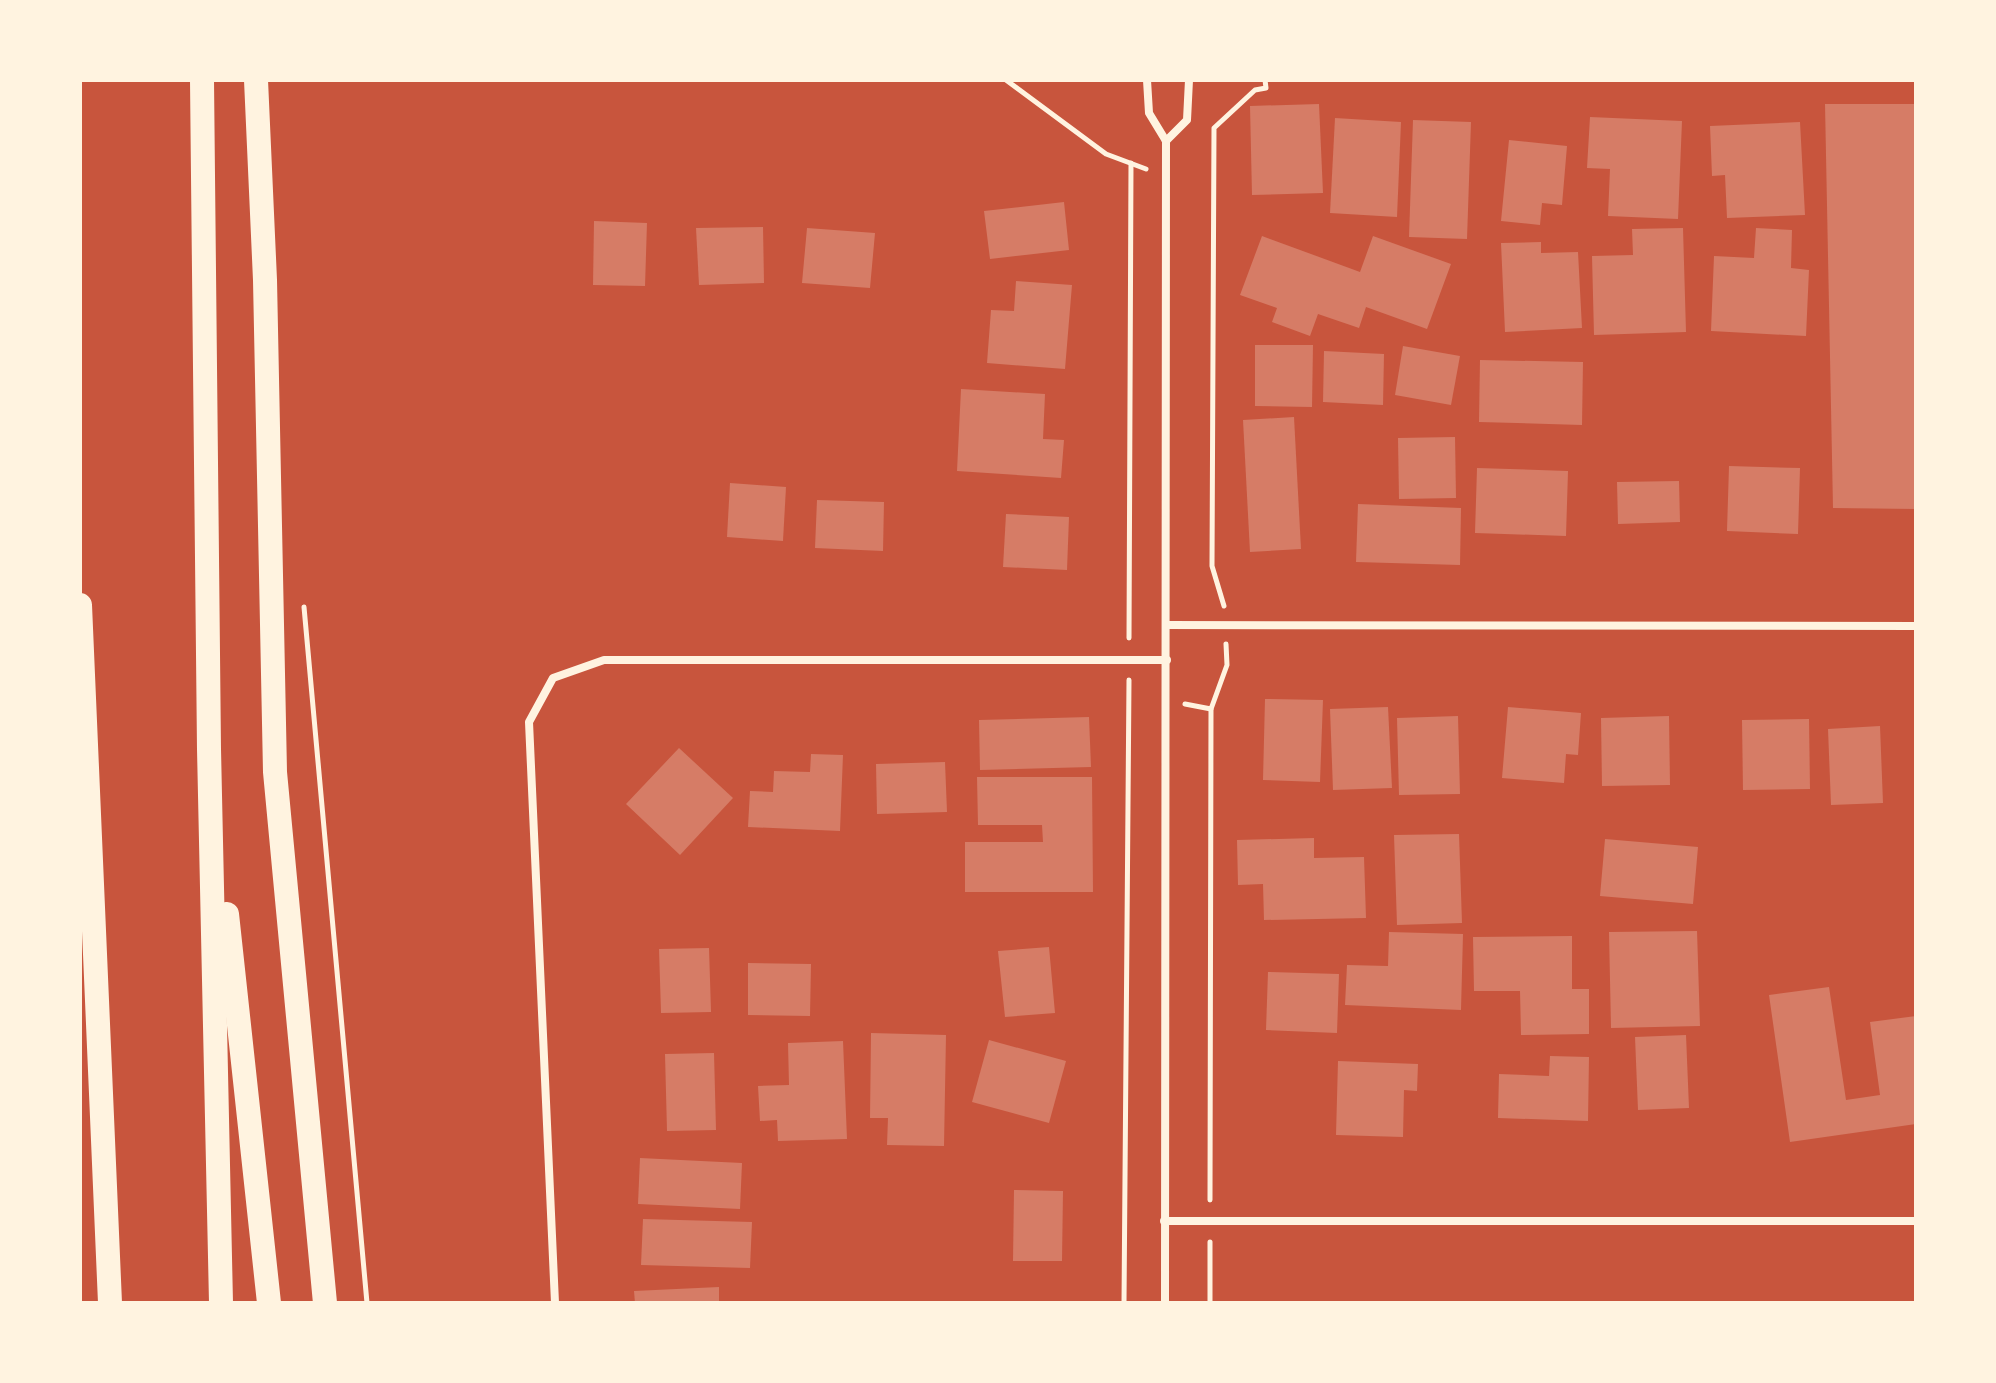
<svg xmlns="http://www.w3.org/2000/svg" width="1996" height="1383" font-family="'Noto Sans',sans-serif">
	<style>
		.building { fill: #d67c66 }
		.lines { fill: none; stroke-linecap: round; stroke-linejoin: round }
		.path { stroke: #fff3e0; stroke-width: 5 }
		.minor { stroke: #fff3e0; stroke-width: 8 }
		.motorway { stroke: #fff3e0; stroke-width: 24 }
	</style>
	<rect width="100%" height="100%" fill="#c8553d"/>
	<g class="building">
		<path d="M1319,104l4,89 -71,2 -2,-89z"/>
		<path d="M1825,104h91v405l-83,-1z"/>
		<path d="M1590,117l92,4 -4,98 -70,-3 2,-47 -23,-1z"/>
		<path d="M1335,118l66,4 -4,95 -67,-4z"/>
		<path d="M1413,120l58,2 -4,117 -58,-2z"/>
		<path d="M1800,122l5,93 -78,3 -2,-43 -13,1 -2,-50z"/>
		<path d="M1509,140l58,6 -5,59 -20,-2 -2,22 -39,-4z"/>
		<path d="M1064,202l5,48 -79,9 -6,-48z"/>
		<path d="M594,221l53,2 -2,63 -52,-1z"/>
		<path d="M763,227l1,56 -65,2 -3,-57z"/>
		<path d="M807,228l68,5 -5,55 -68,-5z"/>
		<path d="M1683,228l3,104 -92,3 -2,-79 41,-1 -1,-26z"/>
		<path d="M1756,228l36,2 -1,38 18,2 -3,66 -95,-5 3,-75 40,2z"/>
		<path d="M1262,236l98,36 13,-36 78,28 -24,65 -61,-22 -7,21 -41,-14 -8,22 -38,-14 5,-14 -37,-13z"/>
		<path d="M1541,242v11l37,-1 4,76 -77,4 -4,-89z"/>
		<path d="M1016,281l56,4 -7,84 -78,-6 4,-53 23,1z"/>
		<path d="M1255,345h58l-1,62 -57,-1z"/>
		<path d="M1403,346l57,10 -9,49 -56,-10z"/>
		<path d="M1324,351l60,3 -1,51 -60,-3z"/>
		<path d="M1480,360l103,2 -1,63 -103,-3z"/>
		<path d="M961,389l84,5 -2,45 21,1 -3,38 -104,-7z"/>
		<path d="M1294,417l7,132 -51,3 -7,-132z"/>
		<path d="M1455,437l1,61 -57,1 -1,-61z"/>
		<path d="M1729,466l71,2 -2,66 -71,-3z"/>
		<path d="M1477,468l91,3 -2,65 -91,-3z"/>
		<path d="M1679,481l1,41 -62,2 -1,-42z"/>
		<path d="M730,483l56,4 -3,54 -56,-4z"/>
		<path d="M817,500l67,2 -1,49 -68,-3z"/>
		<path d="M1358,504l103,4 -1,57 -104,-3z"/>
		<path d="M1006,514l63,3 -2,53 -64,-3z"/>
		<path d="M1265,699l58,1 -3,82 -57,-2z"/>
		<path d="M1388,707l4,81 -59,2 -3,-81z"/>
		<path d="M1508,707l73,6 -3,42 -12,-1 -2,29 -62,-5z"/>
		<path d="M1458,716l2,78 -61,1 -2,-77z"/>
		<path d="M1669,716l1,69 -68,1 -1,-68z"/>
		<path d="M1089,717l2,50 -111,3 -1,-50z"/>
		<path d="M1809,719l1,70 -67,1 -1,-70z"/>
		<path d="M1880,726l3,77 -52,2 -3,-76z"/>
		<path d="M679,748l54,50 -53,57 -54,-51z"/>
		<path d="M811,754l32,1 -3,76 -92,-4 2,-36 23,1 1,-21 36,1z"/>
		<path d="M945,762l2,50 -70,2 -1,-50z"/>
		<path d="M977,777h115l1,115h-128v-50h78l-1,-17h-64z"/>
		<path d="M1459,834l3,89 -65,2 -3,-90z"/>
		<path d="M1314,838v20l50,-1 2,61 -102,2 -1,-36 -25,1 -1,-45z"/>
		<path d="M1605,839l93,8 -5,57 -93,-8z"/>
		<path d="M1697,931l3,95 -89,2 -2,-96z"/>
		<path d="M1389,932l74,2 -2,76 -116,-5 2,-40 41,1z"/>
		<path d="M1572,936v53h17v45l-68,1 -1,-44h-46l-1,-54z"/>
		<path d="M1049,947l6,66 -50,4 -7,-66z"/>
		<path d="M709,948l2,64 -50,1 -2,-64z"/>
		<path d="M748,963l63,1 -1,52 -62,-1z"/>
		<path d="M1268,972l71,2 -2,59 -71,-3z"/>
		<path d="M1829,987l17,113 34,-5 -10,-73 46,-6v108l-126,18 -21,-147z"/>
		<path d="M871,1033l75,2 -2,111 -57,-1 1,-27h-18z"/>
		<path d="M1686,1035l3,73 -51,2 -3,-73z"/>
		<path d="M989,1040l77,21 -17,62 -77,-21z"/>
		<path d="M843,1041l4,98 -69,2 -1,-21 -17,1 -2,-35 31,-1 -1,-42z"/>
		<path d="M714,1053l2,77 -49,1 -2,-77z"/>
		<path d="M1550,1056l39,1 -1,64 -90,-3 1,-44 50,2z"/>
		<path d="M1338,1061l80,3 -1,27 -13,-1 -1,47 -67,-2z"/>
		<path d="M640,1158l102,5 -2,46 -102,-5z"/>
		<path d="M1014,1190l49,1 -1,70h-49z"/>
		<path d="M643,1219l109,3 -2,46 -109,-3z"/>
		<path d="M719,1287v16h-84l-1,-12z"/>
	</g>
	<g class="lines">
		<g class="path">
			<path d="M1006,80l100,74 40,15"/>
			<path d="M1224,606l-12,-40 2,-438 41,-38 11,-2 -1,-8"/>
			<path d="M304,607l63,696"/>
			<path d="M1129,638l2,-475"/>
			<path d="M1185,704l26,5 16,-44 -1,-21"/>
			<path d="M1210,1200l1,-491"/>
			<path d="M1124,1303l5,-623"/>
			<path d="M1210,1303v-61"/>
		</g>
		<g class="minor">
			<path d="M1147,80l2,33 17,28 -1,1162"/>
			<path d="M1166,141l21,-21 2,-40"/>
			<path d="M1167,625l749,1"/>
			<path d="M1164,1221h752"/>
			<path d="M555,1303l-26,-581 24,-44 51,-18h563"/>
		</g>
		<g class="motorway">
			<path d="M202,80l7,669 12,554"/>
			<path d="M256,80l9,200 10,492 50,531"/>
			<path d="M80,605l30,698"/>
			<path d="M227,914l42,389"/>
		</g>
	</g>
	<rect width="1996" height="1383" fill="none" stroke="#fff3e0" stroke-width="164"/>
</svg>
